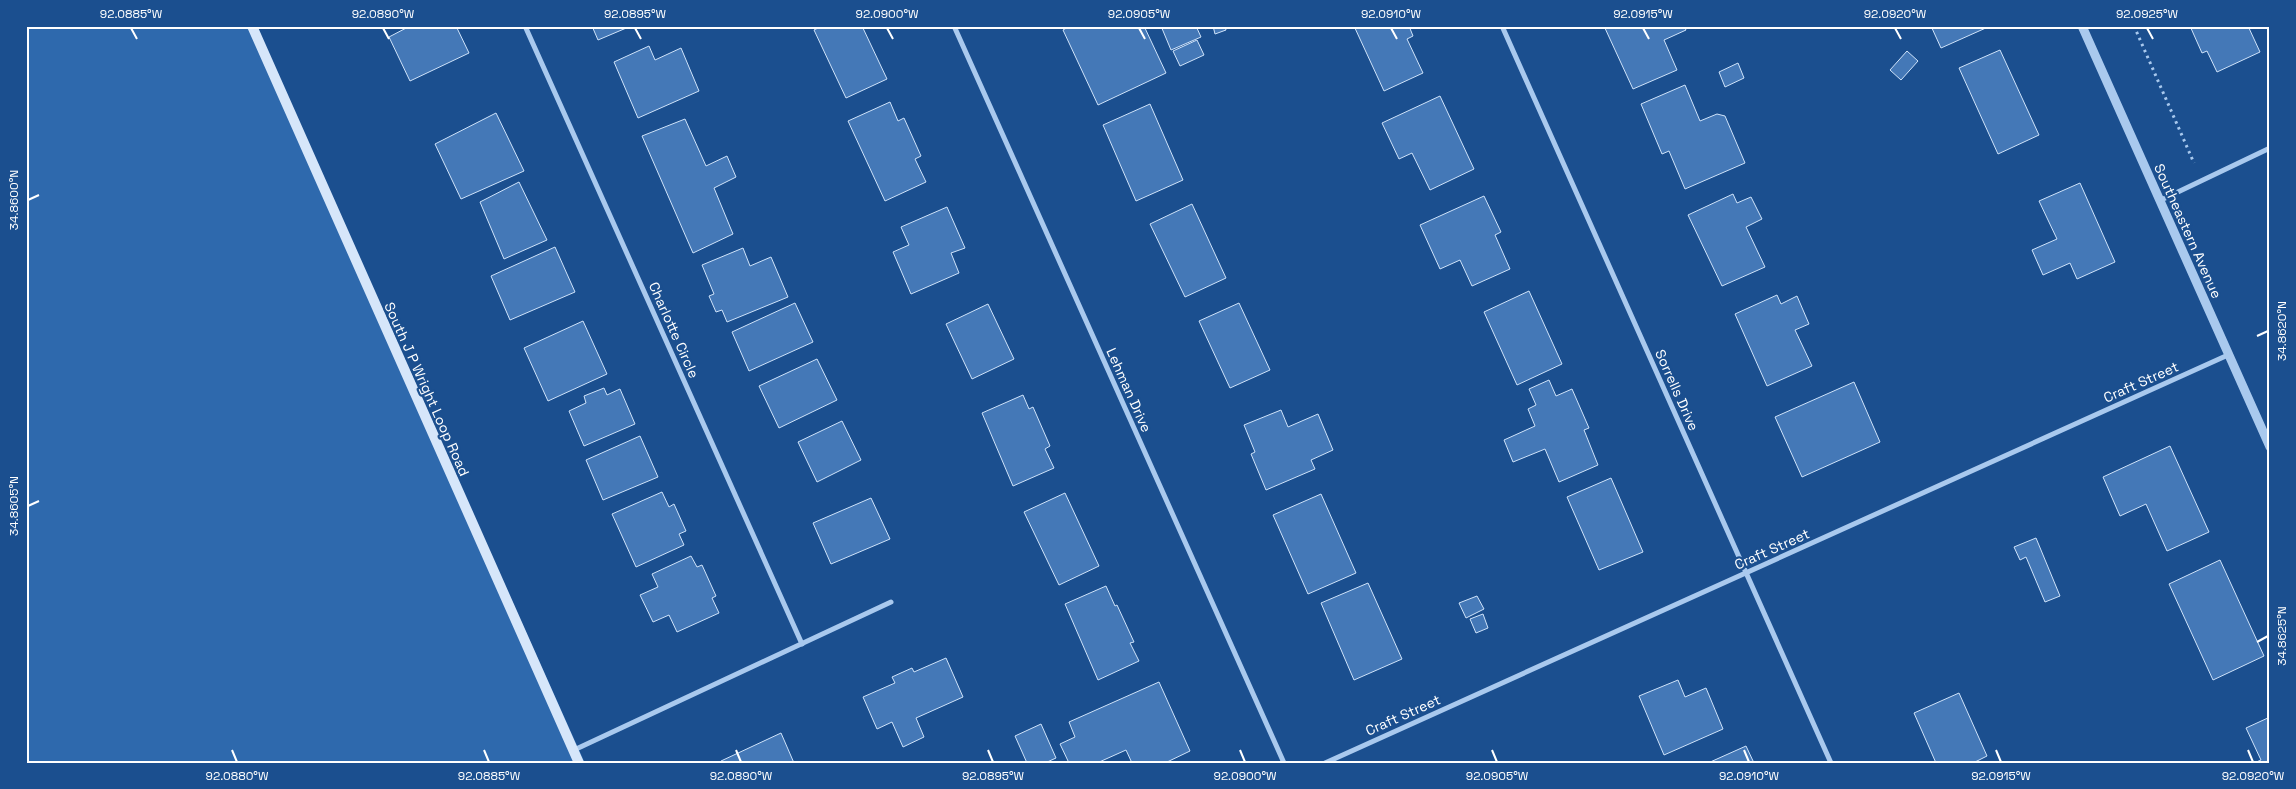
<svg xmlns="http://www.w3.org/2000/svg" width="2296" height="789" font-family="'Space Grotesk',sans-serif">
	<style>
		.green { fill: #2e69ad }
		.building { fill: #4478b7; stroke: #cfe3fa }
		.lines { fill: none; stroke-linecap: round; stroke-linejoin: round }
		.path { stroke: #a9c9ee; stroke-width: 3; stroke-dasharray: 2.5 4; stroke-linecap: butt }
		.minor { stroke: #a9c9ee; stroke-width: 5 }
		.tertiary { stroke: #a9c9ee; stroke-width: 9 }
		.secondary { stroke: #d6e6fa; stroke-width: 10 }
		.ticks { fill: none; stroke: #fff; stroke-width: 2 }
		.labels { text-anchor: middle; stroke-width: 4.5; stroke-linejoin: round; paint-order: stroke }
		.street-label { font-size: 14px; fill: #fff; stroke: #1b4f8f }
		.neatline { fill: none; stroke: #fff; stroke-width: 2 }
		.ticks-label { font-size: 12px; text-anchor: middle; fill: #fff }
	</style>
	<rect width="100%" height="100%" fill="#1b4f8f"/>
	<path class="green" d="M26,26h227l332,737h-559z"/>
	<g class="building">
		<path d="M410,26h46l13,27 -59,28 -21,-44z"/>
		<path d="M592,26h39l-33,14z"/>
		<path d="M822,26h40l25,53 -41,19 -32,-68z"/>
		<path d="M1070,26h74l22,47 -68,32 -35,-75z"/>
		<path d="M1161,26h35l5,11 -30,13z"/>
		<path d="M1213,26h12l1,4 -11,4z"/>
		<path d="M1354,26h55l4,10 -6,3 16,34 -39,18z"/>
		<path d="M1604,26h80l2,4 -22,10 13,30 -44,19z"/>
		<path d="M1931,26h57v1l-47,21z"/>
		<path d="M2190,26h58l12,26 -43,20 -10,-21 -5,2z"/>
		<path d="M1197,40l7,15 -24,11 -7,-15z"/>
		<path d="M649,46l6,14 26,-12 18,43 -61,27 -24,-56z"/>
		<path d="M2000,50l39,85 -41,19 -39,-86z"/>
		<path d="M1907,51l11,10 -17,19 -11,-10z"/>
		<path d="M1738,63l6,15 -19,9 -6,-15z"/>
		<path d="M1685,85l15,36 17,-7 8,2 20,47 -60,26 -16,-38 -7,3 -21,-50z"/>
		<path d="M1440,96l34,73 -44,21 -18,-37 -13,6 -17,-36z"/>
		<path d="M890,102l8,19 6,-3 17,38 -6,3 11,23 -41,19 -37,-80z"/>
		<path d="M1150,104l33,76 -47,21 -33,-76z"/>
		<path d="M496,113l28,58 -63,28 -26,-55z"/>
		<path d="M685,119l21,47 21,-10 9,21 -22,11 19,46 -40,19 -51,-117z"/>
		<path d="M519,182l28,58 -43,19 -24,-57z"/>
		<path d="M2080,183l35,79 -38,17 -7,-16 -27,12 -11,-25 25,-11 -18,-38z"/>
		<path d="M1733,194l4,9 14,-6 11,22 -16,8 19,40 -43,19 -34,-71z"/>
		<path d="M1484,196l17,36 -6,3 15,34 -38,17 -12,-26 -20,9 -20,-44z"/>
		<path d="M1192,204l34,74 -41,19 -35,-73z"/>
		<path d="M947,207l18,41 -14,5 8,20 -48,21 -18,-42 16,-7 -8,-18z"/>
		<path d="M555,247l20,45 -65,28 -19,-44z"/>
		<path d="M743,248l7,18 21,-9 17,40 -61,25 -5,-12 -6,2 -7,-16 5,-2 -12,-29z"/>
		<path d="M1529,291l33,73 -45,21 -33,-73z"/>
		<path d="M1777,295l4,9 16,-8 12,28 -14,6 17,36 -45,20 -32,-72z"/>
		<path d="M795,303l18,39 -64,29 -17,-39z"/>
		<path d="M1239,303l31,67 -40,18 -31,-67z"/>
		<path d="M988,304l26,55 -42,20 -26,-55z"/>
		<path d="M583,321l24,53 -59,27 -24,-53z"/>
		<path d="M817,359l20,41 -58,28 -20,-42z"/>
		<path d="M1549,380l7,16 16,-7 17,39 -5,2 14,35 -39,17 -14,-33 -32,13 -9,-22 31,-14 -7,-17 8,-4 -7,-16z"/>
		<path d="M1854,382l26,60 -78,35 -27,-60z"/>
		<path d="M604,388l3,7 13,-6 15,35 -51,22 -15,-35 17,-8 -2,-7z"/>
		<path d="M1023,395l6,14 4,-2 17,39 -5,3 9,19 -41,18 -31,-73z"/>
		<path d="M1281,410l7,17 30,-13 15,36 -22,10 4,9 -49,21 -15,-36 4,-2 -11,-27z"/>
		<path d="M842,421l19,39 -44,22 -19,-40z"/>
		<path d="M640,436l18,41 -55,23 -17,-40z"/>
		<path d="M2170,446l39,86 -42,19 -21,-47 -26,12 -17,-39z"/>
		<path d="M1611,478l32,74 -44,18 -32,-73z"/>
		<path d="M662,492l7,15 5,-3 12,27 -7,3 5,11 -48,22 -24,-53z"/>
		<path d="M1065,493l34,73 -40,19 -35,-73z"/>
		<path d="M1321,494l35,79 -48,21 -35,-79z"/>
		<path d="M871,498l19,41 -59,25 -18,-41z"/>
		<path d="M2036,538l24,58 -15,6 -19,-45 -6,3 -6,-13z"/>
		<path d="M691,556l6,11 5,-2 14,31 -4,2 7,15 -42,19 -8,-17 -16,7 -13,-27 18,-8 -6,-13z"/>
		<path d="M2220,560l44,96 -51,24 -44,-96z"/>
		<path d="M1368,583l34,76 -48,21 -33,-77z"/>
		<path d="M1106,586l9,20 2,-1 17,37 -4,1 9,18 -41,19 -33,-76z"/>
		<path d="M1477,596l7,13 -18,9 -7,-15z"/>
		<path d="M1483,614l5,14 -12,5 -6,-14z"/>
		<path d="M946,658l17,39 -47,21 8,19 -21,10 -11,-25 -15,7 -14,-32 32,-14 -3,-6 20,-9 2,4z"/>
		<path d="M1678,680l7,17 21,-9 17,41 -59,26 -25,-59z"/>
		<path d="M1159,682l31,69 -25,12h-33l-6,-13 -29,13h-28l-9,-19 15,-7 -6,-15z"/>
		<path d="M1959,693l28,63 -14,7h-37l-22,-50z"/>
		<path d="M2270,717v46h-16l7,-3 -15,-32z"/>
		<path d="M1041,724l15,34 -11,5h-18l-12,-27z"/>
		<path d="M781,733l13,30h-72l-1,-2z"/>
		<path d="M1746,746l8,17h-46z"/>
	</g>
	<g class="lines">
		<path class="path" d="M2134,26l60,137"/>
		<g class="minor">
			<path d="M525,26l277,618"/>
			<path d="M954,26l330,737"/>
			<path d="M1502,26l329,737"/>
			<path d="M2159,201l111,-53"/>
			<path d="M574,750l317,-148"/>
			<path d="M1325,763l903,-408"/>
		</g>
		<path class="tertiary" d="M2082,26l188,421"/>
		<path class="secondary" d="M252,26l327,737"/>
	</g>
	<path class="ticks" d="M131,28l6,11M383,28l6,11M635,28l6,11M887,28l6,11M1139,28l6,11M1391,28l6,11M1643,28l6,11M1895,28l6,11M2147,28l6,11M28,200l11,-5M2257,336l11,-5M28,506l11,-5M2257,642l11,-6M232,750l5,12M484,750l5,12M736,750l5,12M988,750l5,12M1240,750l5,12M1492,750l5,12M1744,750l5,12M1996,750l5,12M2248,750l5,12"/>
	<g class="labels">
		<g class="street-label">
			<text transform="translate(2188 231) rotate(66)" y="5">Southeastern Avenue</text>
			<text transform="translate(674 330) rotate(66)" y="5">Charlotte Circle</text>
			<text transform="translate(2141 382) rotate(-24)" y="5">Craft Street</text>
			<text transform="translate(427 389) rotate(66)" y="5">South J P Wright Loop Road</text>
			<text transform="translate(1129 390) rotate(66)" y="5">Lehman Drive</text>
			<text transform="translate(1677 390) rotate(66)" y="5">Sorrells Drive</text>
			<text transform="translate(1772 549) rotate(-24)" y="5">Craft Street</text>
			<text transform="translate(1403 715) rotate(-24)" y="5">Craft Street</text>
		</g>
	</g>
	<rect width="2296" height="789" fill="none" stroke="#1b4f8f" stroke-width="55"/>
	<rect x="28" y="28" width="2240" height="734" class="neatline"/>
	<g class="ticks-label">
		<text x="131" y="18">92.0885°W</text>
		<text x="383" y="18">92.0890°W</text>
		<text x="635" y="18">92.0895°W</text>
		<text x="887" y="18">92.0900°W</text>
		<text x="1139" y="18">92.0905°W</text>
		<text x="1391" y="18">92.0910°W</text>
		<text x="1643" y="18">92.0915°W</text>
		<text x="1895" y="18">92.0920°W</text>
		<text x="2147" y="18">92.0925°W</text>
		<text transform="translate(14 200) rotate(-90)" y="4">34.8600°N</text>
		<text transform="translate(2282 331) rotate(-90)" y="4">34.8620°N</text>
		<text transform="translate(14 506) rotate(-90)" y="4">34.8605°N</text>
		<text transform="translate(2282 636) rotate(-90)" y="4">34.8625°N</text>
		<text x="237" y="780">92.0880°W</text>
		<text x="489" y="780">92.0885°W</text>
		<text x="741" y="780">92.0890°W</text>
		<text x="993" y="780">92.0895°W</text>
		<text x="1245" y="780">92.0900°W</text>
		<text x="1497" y="780">92.0905°W</text>
		<text x="1749" y="780">92.0910°W</text>
		<text x="2001" y="780">92.0915°W</text>
		<text x="2253" y="780">92.0920°W</text>
	</g>
</svg>
